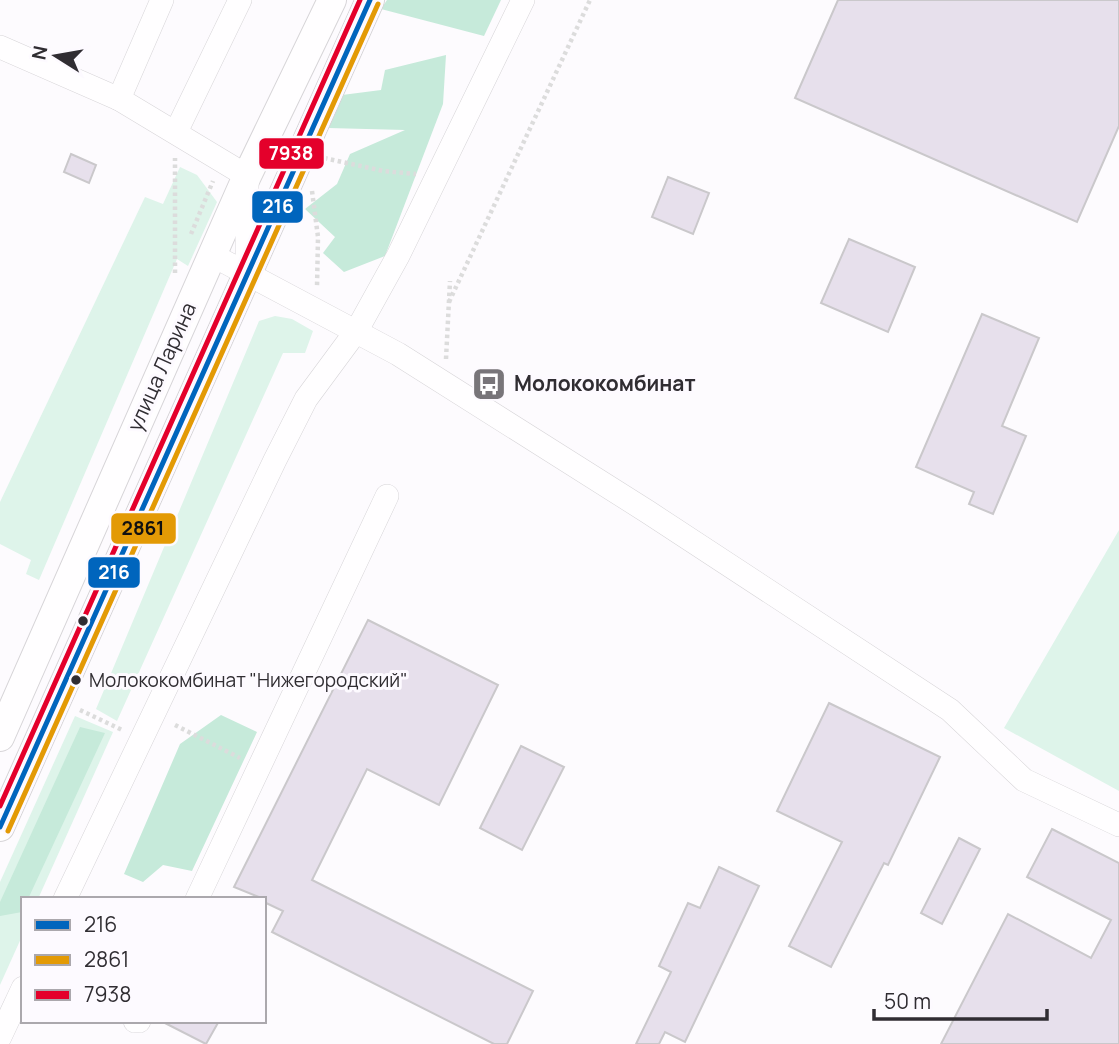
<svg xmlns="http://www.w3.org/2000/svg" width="1119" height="1044" font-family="Manrope,sans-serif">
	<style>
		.green { fill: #def4ea }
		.forest { fill: #c6eada }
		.building { fill: #e7e0ec; stroke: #cac8cb; stroke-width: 2 }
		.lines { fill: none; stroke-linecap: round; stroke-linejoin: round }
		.minor-casing { stroke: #d7d5d8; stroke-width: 24 }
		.major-casing { stroke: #d7d5d8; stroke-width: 30 }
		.path { stroke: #dcdcdc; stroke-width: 4.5; stroke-dasharray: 3.5 3.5; stroke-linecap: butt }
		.minor { stroke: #fffeff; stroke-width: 23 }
		.major { stroke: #fffeff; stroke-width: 28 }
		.bus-1-casing { stroke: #fdfaff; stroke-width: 10 }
		.bus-2-casing { stroke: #fdfaff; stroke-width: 10 }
		.bus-3-casing { stroke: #fdfaff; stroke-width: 10 }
		.bus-1 { stroke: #0065bd; stroke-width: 5 }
		.bus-2 { stroke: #e39a05; stroke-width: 5 }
		.bus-3 { stroke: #e4002b; stroke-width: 5 }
		.bus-dot { fill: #302d32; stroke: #fdfaff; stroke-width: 2.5 }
		.labels { text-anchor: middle; stroke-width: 6; stroke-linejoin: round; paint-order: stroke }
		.bus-label { font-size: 19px; fill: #302d32; stroke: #fdfaff; text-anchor: start }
		.street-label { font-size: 21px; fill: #302d32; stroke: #fdfaff }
		.poi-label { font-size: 21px; font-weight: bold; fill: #302d32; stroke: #fdfaff; text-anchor: start }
		.line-badge { stroke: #fdfaff; stroke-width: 2.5 }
		.badge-label { font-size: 19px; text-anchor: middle; font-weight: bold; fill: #fff }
		.pale-badge-label { font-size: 19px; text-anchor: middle; font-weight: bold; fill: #111 }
	</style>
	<rect width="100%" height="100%" fill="#fdfbfe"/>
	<g class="green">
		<path d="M180,167l17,8 20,27 -29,64 -11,-7 -138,321 -13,-6 5,-14 -31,-16v-42l145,-305 18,7z"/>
		<path d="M275,316l17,3 21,12 -8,22h-22l-166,368 -21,-12 163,-388z"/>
		<path d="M1119,530v261l-115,-63z"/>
		<path d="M75,716l38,16 -75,167h-15v35l-23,51v-103z"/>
	</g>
	<g class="forest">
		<path d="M387,0h114l-17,36 -103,-27z"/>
		<path d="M446,55l-3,49 -58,152 -41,16 -21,-19 12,-16 -30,-28 32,-25 13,-30 55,-24 -77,-2 14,-33 39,-5 4,-20z"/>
		<path d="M221,715l36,17 -65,139 -29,-6 -20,17 -19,-8 56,-130z"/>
		<path d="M80,727l25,6 -77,166h-5l-1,13 -22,4v-14z"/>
	</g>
	<g class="building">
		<path d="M838,0h281v126l-42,96 -282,-124z"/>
		<path d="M71,154l25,11 -7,18 -25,-11z"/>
		<path d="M668,177l41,16 -16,41 -41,-17z"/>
		<path d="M849,239l66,28 -27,65 -67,-29z"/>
		<path d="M982,314l57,24 -37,88 24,10 -33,78 -24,-10 5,-12 -58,-25z"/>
		<path d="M368,620l130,65 -59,120 -72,-36 -55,111 221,111 -26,53h-13l-222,-112 11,-21 -19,-9v-3l-30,-12z"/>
		<path d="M829,703l111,54 -52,108 -4,-2 -53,104 -42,-21 53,-104 -65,-31z"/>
		<path d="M521,746l43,21 -42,83 -42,-22z"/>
		<path d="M1052,829l67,34v181h-178l67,-130 83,44 20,-38 -84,-43z"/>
		<path d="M959,838l21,11 -38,75 -21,-11z"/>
		<path d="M719,867l40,19 -74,156 -20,-10 -6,12h-23l35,-72 -12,-6 29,-63 12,5z"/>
		<path d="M161,1021h58l-13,23z"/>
	</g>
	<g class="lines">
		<g class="minor-casing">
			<g id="minor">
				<path d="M0,47l119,52 128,77v96"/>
				<path d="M119,99l43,-99"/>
				<path d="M176,132l64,-132"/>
				<path d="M212,255l186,99 250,158 302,198 74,70 95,45"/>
				<path d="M65,899l210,-439 31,-61 51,-69 41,-74 125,-256"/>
				<path d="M197,899l190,-403"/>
				<path d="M135,1021h4"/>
				<path d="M0,1037l23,-49"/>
			</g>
		</g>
		<g class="major-casing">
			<g id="major">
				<path d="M0,737l247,-561 85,-176"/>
				<path d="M0,827l370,-827"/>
			</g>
		</g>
		<g class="path">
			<path d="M324,158l59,13 33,3"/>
			<path d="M312,191l6,46 -1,50"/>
			<path d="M191,234l22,-53"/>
			<path d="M175,273v-115"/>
			<path d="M449,302l141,-302"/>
			<path d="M446,359l4,-78"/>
			<path d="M80,710l42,20"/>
			<path d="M175,725l65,33"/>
		</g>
		<use href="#minor" class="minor"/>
		<use href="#major" class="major"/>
		<g class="bus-1-casing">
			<path id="bus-1" d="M0,827l370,-827"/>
		</g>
		<g class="bus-2-casing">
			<path id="bus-2" d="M8,831l370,-827"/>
		</g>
		<g class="bus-3-casing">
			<path id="bus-3" d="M0,806l360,-806"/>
		</g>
		<use href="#bus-1" class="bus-1"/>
		<use href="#bus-2" class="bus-2"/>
		<use href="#bus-3" class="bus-3"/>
	</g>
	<defs>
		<g id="bus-square" transform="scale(1.75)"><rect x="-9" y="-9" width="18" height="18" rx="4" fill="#787579" stroke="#fdfaff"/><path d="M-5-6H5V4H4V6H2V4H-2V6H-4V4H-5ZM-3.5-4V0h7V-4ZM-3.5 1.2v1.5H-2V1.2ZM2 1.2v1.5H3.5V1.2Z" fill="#fff"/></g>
	</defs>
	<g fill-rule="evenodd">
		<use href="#bus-square" x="489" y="384"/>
	</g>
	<g class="bus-dot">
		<circle cx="83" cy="621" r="6"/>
		<circle cx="76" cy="680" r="6"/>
	</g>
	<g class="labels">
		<g class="bus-label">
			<text x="89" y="687">Молококомбинат "Нижегородский"</text>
		</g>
		<g class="street-label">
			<text transform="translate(162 367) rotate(-66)" y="7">улица Ларина</text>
		</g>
		<g class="poi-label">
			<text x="514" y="391">Молококомбинат</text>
		</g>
	</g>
	<g class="line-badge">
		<rect x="258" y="137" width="67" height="33" rx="7" fill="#e4002b"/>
		<rect x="251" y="190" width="53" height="34" rx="7" fill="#0065bd"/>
		<rect x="110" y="512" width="67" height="33" rx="7" fill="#e39a05"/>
		<rect x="87" y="556" width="54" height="33" rx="7" fill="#0065bd"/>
	</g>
	<g class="badge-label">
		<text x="291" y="160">7938</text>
		<text x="278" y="213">216</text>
		<text x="114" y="579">216</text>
	</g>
	<g class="pale-badge-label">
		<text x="143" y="535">2861</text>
	</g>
	<rect x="21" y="897" width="245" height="126" fill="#fdfaff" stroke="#aba8ad" stroke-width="2"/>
	<rect x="35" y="920" width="35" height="10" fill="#0065bd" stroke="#aba8ad" stroke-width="2"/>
	<text x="84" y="932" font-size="21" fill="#302d32">216</text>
	<rect x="35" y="955" width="35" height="10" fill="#e39a05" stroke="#aba8ad" stroke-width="2"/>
	<text x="84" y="967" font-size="21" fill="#302d32">2861</text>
	<rect x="35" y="990" width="35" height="10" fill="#e4002b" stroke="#aba8ad" stroke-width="2"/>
	<text x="84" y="1002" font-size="21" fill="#302d32">7938</text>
	<g transform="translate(56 56) rotate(281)" stroke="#fdfaff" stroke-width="5" paint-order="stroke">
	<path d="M0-5L12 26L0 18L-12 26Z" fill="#302d32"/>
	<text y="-10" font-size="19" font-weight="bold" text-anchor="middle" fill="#302d32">N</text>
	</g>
	<path d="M874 1009v10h173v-10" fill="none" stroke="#302d32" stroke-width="3.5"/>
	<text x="884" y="1009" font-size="21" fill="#302d32" stroke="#fdfaff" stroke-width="5" paint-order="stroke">50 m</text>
</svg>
